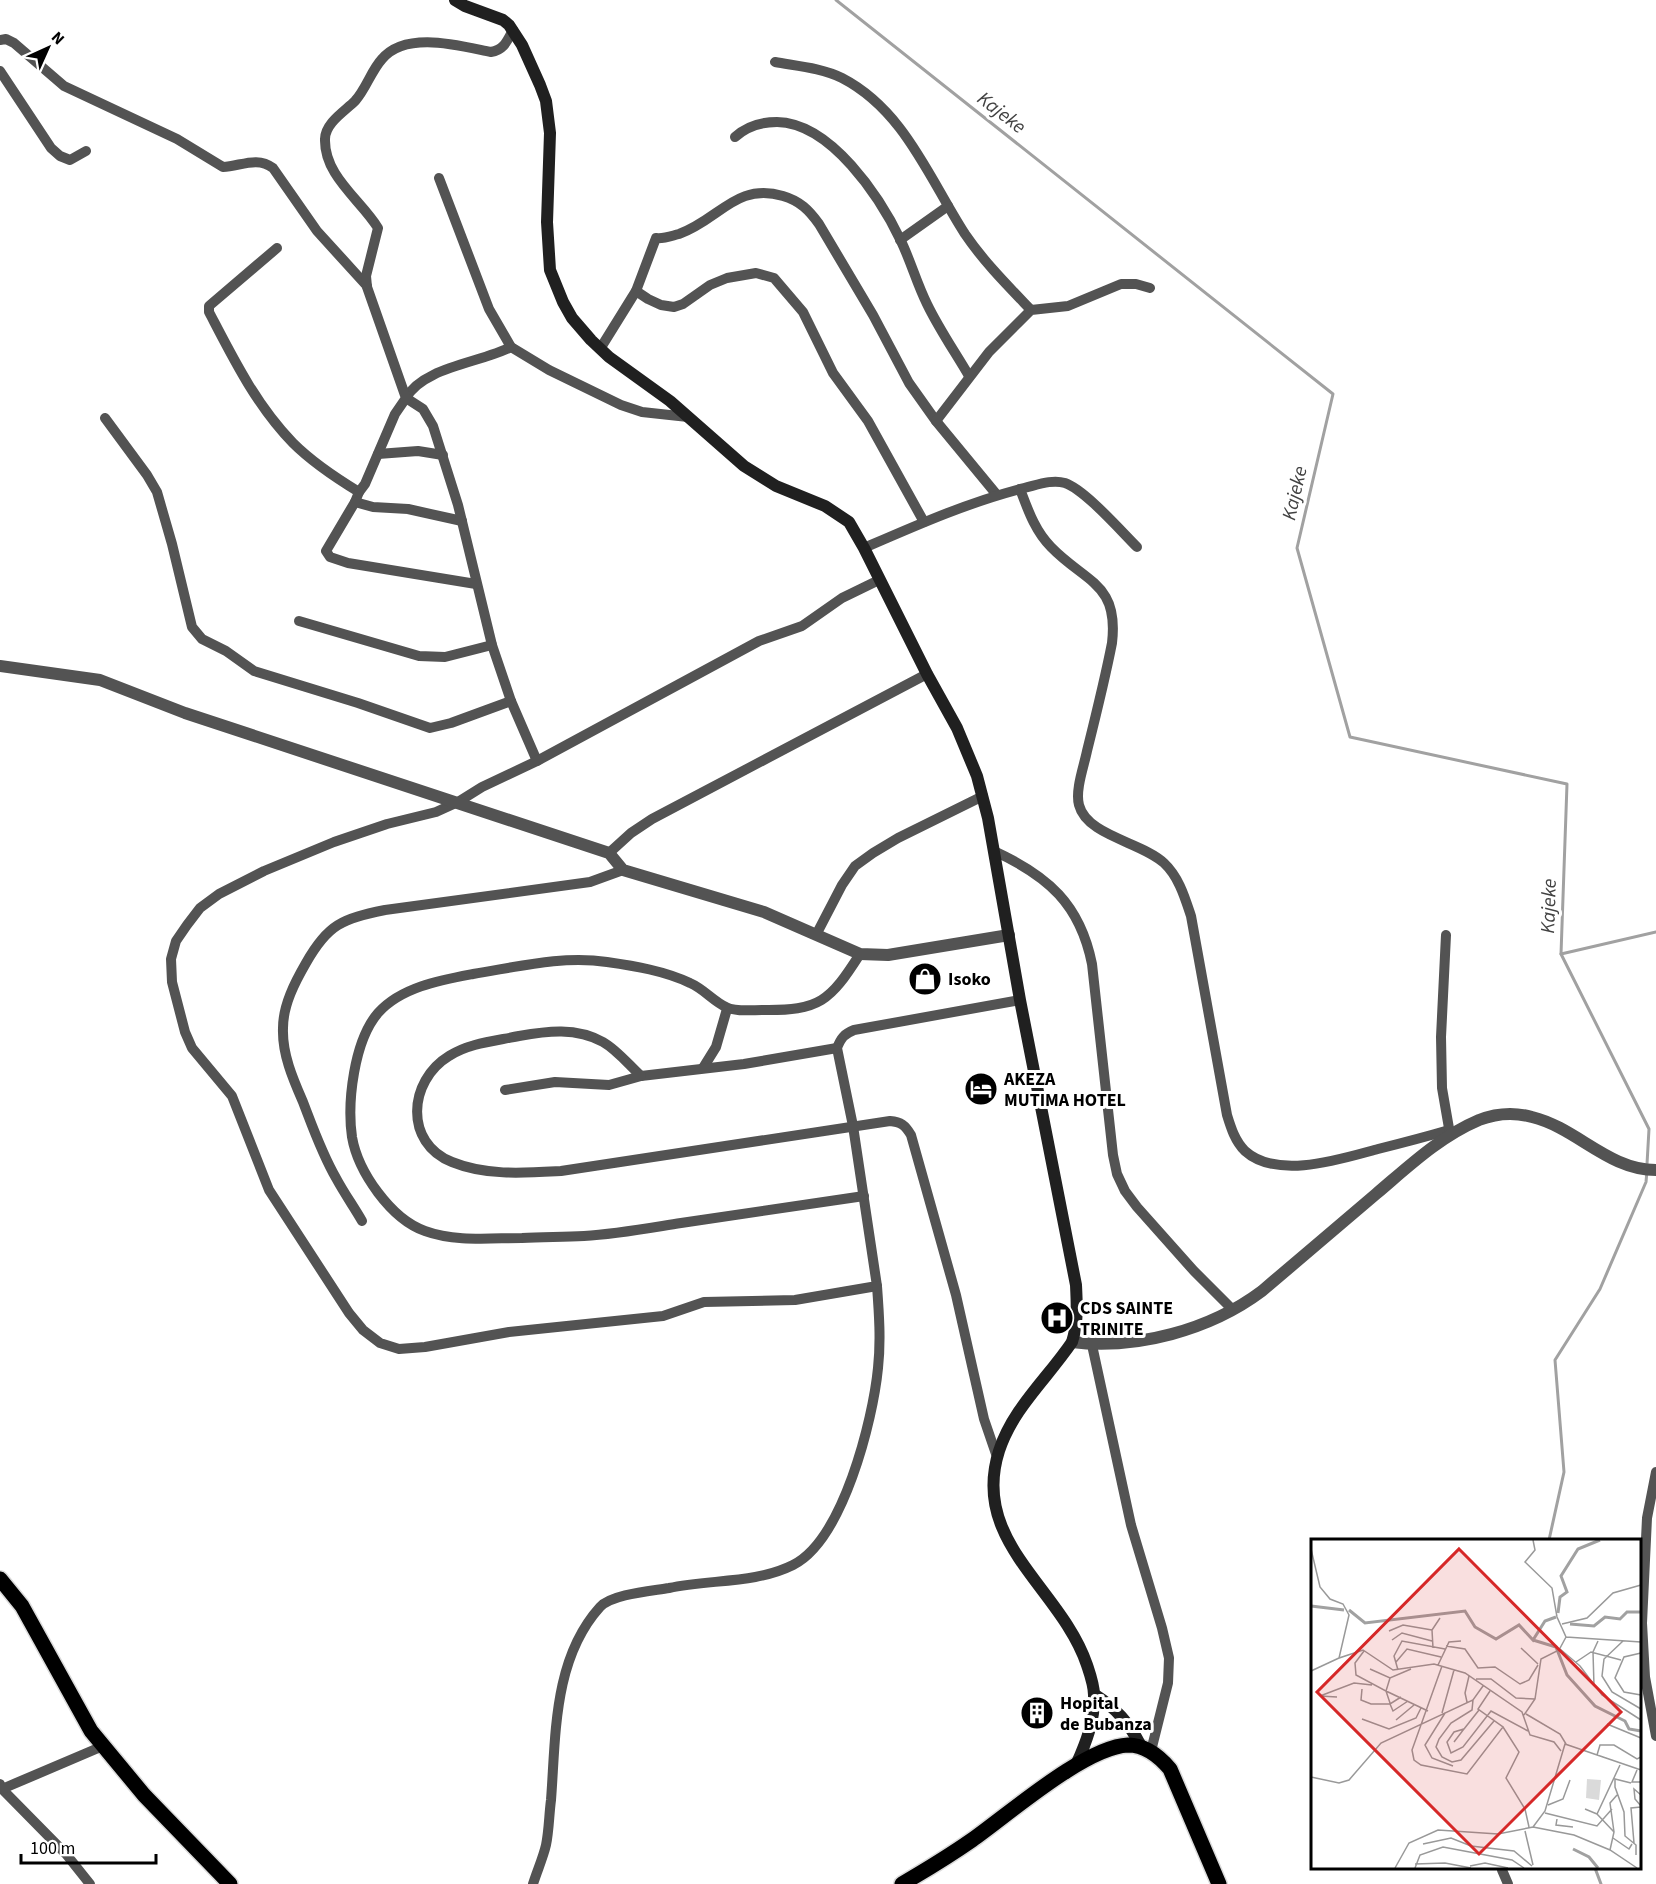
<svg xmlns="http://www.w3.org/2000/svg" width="1656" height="1884" font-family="'Source Sans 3',sans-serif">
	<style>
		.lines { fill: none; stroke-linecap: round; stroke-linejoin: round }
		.stream { stroke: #a1a1a1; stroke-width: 3 }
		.primary-casing { stroke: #dbdbdb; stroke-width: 18 }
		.minor { stroke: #535353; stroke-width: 10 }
		.tertiary { stroke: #535353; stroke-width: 12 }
		.secondary { stroke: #202020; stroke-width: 12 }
		.primary { stroke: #000; stroke-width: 15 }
		.labels { text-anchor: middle; stroke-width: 6; stroke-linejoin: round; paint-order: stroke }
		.poi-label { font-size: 18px; font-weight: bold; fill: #000; stroke: #fff; text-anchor: start }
		.water-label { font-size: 20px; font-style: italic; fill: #424242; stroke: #fff }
		.inset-river { fill: none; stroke: #a1a1a1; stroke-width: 3 }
		.inset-road { fill: none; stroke: #999; stroke-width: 1.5 }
		.view { fill: #d62828; fill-opacity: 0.15; stroke: #d62828; stroke-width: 3 }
		.inset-edge { fill: none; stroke: #000; stroke-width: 3 }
	</style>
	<rect width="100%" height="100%" fill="#fff"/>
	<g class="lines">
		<g class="stream">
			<path d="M836,0l497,394 -36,154 53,189 217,47 -6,170 95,-22"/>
			<path d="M1561,954l88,175 -2,35"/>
			<path d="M1549,1540l15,-68 -9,-112 45,-71 46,-107 1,-11"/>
			<path d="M1595,1868l6,16"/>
		</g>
		<g class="primary-casing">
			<g id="primary">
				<path d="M0,1579l22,27 69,125 53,64 86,89"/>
				<path d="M902,1884c24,-14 47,-28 70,-44 37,-26 113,-93 156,-95 18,0 31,11 42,24l49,115"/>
			</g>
		</g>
		<g class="minor">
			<path d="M0,40l6,-1 8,4 50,43 113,53 46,28c18,-1 34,-11 50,1l44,63 50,55"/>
			<path d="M775,62c22,4 47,6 67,16 62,32 87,100 123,156 19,28 43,52 66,76"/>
			<path d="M0,71l51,77 9,8 10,4 16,-9"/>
			<path d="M735,137c12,-11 26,-15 42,-15 54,1 103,75 124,119 10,21 16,43 26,63 12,25 28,48 42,72"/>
			<path d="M439,178l50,131 22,38 38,23 72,35 21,7 46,5"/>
			<path d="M900,240l48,-34"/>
			<path d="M277,248l-68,58v6c24,46 47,93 84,131 19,19 43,35 66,49l-4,10 18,5 35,2 54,12"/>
			<path d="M636,291l12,8 13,6 13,2 9,-3 27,-19 17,-7 29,-5 18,5 29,34 30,61 35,48 56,101"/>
			<path d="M511,347c-31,16 -88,20 -105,51l17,11 10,17 25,79 34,140 19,56 26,60"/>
			<path d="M600,349l36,-58 20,-53c8,1 15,-2 23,-4 40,-14 57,-52 104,-38 17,5 26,14 36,28l54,91 36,68 27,38 61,74"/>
			<path d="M105,418l42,57 10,17 15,52 20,83 10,12 24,12 28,20 104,32 72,25 21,-5 60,-22"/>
			<path d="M936,421l53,-69 42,-42 37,-4 53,-22h15l14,4"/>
			<path d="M378,454l40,-3 25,4"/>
			<path d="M1020,489c8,21 15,42 31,58 35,36 68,36 61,96 -7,36 -16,72 -25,108 -3,15 -12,39 -8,54 8,31 63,37 85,58 15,14 21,35 27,53l36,199c4,13 8,26 18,36 32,29 96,8 133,-2 24,-6 47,-12 71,-19"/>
			<path d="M359,492l6,-8 30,-70 11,-16 -39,-111 -1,-11 12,-48c-17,-28 -54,-52 -53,-89 0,-16 20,-28 30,-38 11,-12 16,-30 27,-42 24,-29 79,-13 109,-7 13,-2 16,-11 22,-22"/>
			<path d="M355,502l-29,49 4,6 18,6 128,21"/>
			<path d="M864,548c53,-23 105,-46 160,-60 13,-3 28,-9 41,-5 20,7 55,47 72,64"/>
			<path d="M879,580l-37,18 -40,28 -43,15 -222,120 -55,26 -24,15 -22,10 -49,12 -53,18 -70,29 -45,23 -19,14 -13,17 -11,16 -5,18 1,23 13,50 7,16 40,48 37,94 80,123 14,17 17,13 19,6 26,-2 84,-15 154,-16 41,-14 91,-2 82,-14 -24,-160 -16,-78c4,-10 7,-14 17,-18l166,-30"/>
			<path d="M299,621l120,35 26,1 47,-12"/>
			<path d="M994,851c54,25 86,53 98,113l21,191 4,19 8,17 12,16 57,64 39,39"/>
			<path d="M609,853l22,-20 21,-14 275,-145"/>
			<path d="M816,935l26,-50 13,-19 18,-13 25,-15 85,-42"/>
			<path d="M1446,935l-5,102 1,51 8,46"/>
			<path d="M860,954c-30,47 -40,57 -98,56 -10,0 -27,2 -36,-3 -13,-6 -22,-18 -36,-24 -25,-12 -55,-17 -83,-21 -44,-7 -90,5 -134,12 -32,6 -72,13 -95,39 -24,28 -31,89 -26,124 6,35 39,82 73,94 30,11 65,7 97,7 21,-1 41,-1 62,-2 33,-2 65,-8 97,-13 61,-9 122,-18 183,-27"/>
			<path d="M703,1068l13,-21 11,-38"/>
			<path d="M641,1076l103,-12 93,-16"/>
			<path d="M505,1090l50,-8 54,3 32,-9c-12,-11 -24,-26 -38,-34 -27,-15 -56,-11 -84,-6 -24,5 -50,7 -70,20 -41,25 -45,87 3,106 34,14 73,11 109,9l329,-50c11,1 15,4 21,14l45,160 28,124 13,38"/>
			<path d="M362,1221c-8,-14 -18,-28 -26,-43 -14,-24 -23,-50 -33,-76 -10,-23 -21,-48 -20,-74 0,-23 12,-46 23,-65 22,-39 36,-44 79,-53l205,-28 33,-12"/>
			<path d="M1092,1345l39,180 31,103 7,30 -1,25 -17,68"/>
			<path d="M1656,1472l-9,46 -5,105 3,54 11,59"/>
			<path d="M0,1784l2,5 64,65 24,30"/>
			<path d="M2,1789l101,-43"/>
			<path d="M1502,1870l6,14"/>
			<path d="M533,1884c4,-13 10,-26 13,-39 3,-14 3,-30 5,-45 5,-65 2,-141 49,-193 12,-13 52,-16 69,-19 41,-9 86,-4 124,-23 50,-25 80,-145 85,-197 3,-27 1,-55 -1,-82"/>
		</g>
		<g class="tertiary">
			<path d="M0,666l100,14 85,33 424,140 14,17 141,42 96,42 28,1 121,-20"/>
			<path d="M1072,1342c64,8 138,-12 190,-51 38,-32 76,-65 114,-97 32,-27 63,-57 103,-74 18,-7 35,-8 53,-3 45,11 76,53 124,53"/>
		</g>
		<g class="secondary">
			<path d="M455,0l10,6 38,14 6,5 13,20 18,40 6,16 4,32 -3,89 3,48 13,32 9,16 19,22 18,17 61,44 74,65 32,20 49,20 24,16 15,26 63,126 30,54 20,48 11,42 32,182 56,285c1,21 2,38 -4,57 -25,37 -59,66 -73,109 -29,91 62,137 88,214 3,9 7,20 7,30 1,25 -8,48 -18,70"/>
			<path d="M1094,1694c22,14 35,29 47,52"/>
		</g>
		<use href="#primary" class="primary"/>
	</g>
	<defs>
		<g id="shop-disc" transform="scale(1.725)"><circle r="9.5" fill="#000" stroke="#fff"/><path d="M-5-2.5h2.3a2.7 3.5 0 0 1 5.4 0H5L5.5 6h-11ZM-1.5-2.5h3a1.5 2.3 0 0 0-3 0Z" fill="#fff"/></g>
		<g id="hotel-disc" transform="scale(1.725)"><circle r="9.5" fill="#000" stroke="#fff"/><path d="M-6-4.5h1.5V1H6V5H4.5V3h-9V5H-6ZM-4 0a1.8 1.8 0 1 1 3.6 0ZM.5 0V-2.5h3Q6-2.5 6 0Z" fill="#fff"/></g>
		<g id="hospital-disc" transform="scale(1.725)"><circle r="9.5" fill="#000" stroke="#fff"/><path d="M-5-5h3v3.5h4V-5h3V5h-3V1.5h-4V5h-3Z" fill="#fff"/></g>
		<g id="building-disc" transform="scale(1.725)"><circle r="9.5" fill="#000" stroke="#fff"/><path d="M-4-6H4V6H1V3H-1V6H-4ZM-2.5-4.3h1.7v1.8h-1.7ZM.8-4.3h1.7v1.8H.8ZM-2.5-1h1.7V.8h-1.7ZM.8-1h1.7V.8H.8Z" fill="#fff"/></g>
	</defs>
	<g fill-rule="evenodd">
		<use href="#shop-disc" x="925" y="979"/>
		<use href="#hotel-disc" x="981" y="1089"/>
		<use href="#hospital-disc" x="1057" y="1318"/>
		<use href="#building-disc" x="1037" y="1713"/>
	</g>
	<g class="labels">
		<g class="poi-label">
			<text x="948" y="985">Isoko</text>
			<text x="1004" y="1085">AKEZA<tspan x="1004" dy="21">MUTIMA HOTEL</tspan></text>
			<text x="1080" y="1314">CDS SAINTE<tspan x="1080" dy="21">TRINITE</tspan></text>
			<text x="1060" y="1709">Hopital<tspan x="1060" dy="21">de Bubanza</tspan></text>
		</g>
		<g class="water-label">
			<text transform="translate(1002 112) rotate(38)" y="7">Kajeke</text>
			<text transform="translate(1294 493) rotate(-77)" y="7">Kajeke</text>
			<text transform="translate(1548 906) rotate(-88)" y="7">Kajeke</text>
		</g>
	</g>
	<g transform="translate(1311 1539)">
		<rect width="330" height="330" fill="#fff"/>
		<path d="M276,240l14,1 -2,20 -13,-2z" fill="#dadada"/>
		<path class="inset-river" d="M0,67l33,4M38,71l16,13 100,-12 10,16 21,12 23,-14 14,15 12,-19 11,-4M247,74l2,-16 7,-5 -6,-16 17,-27 22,-9M259,85l24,2 11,-9 15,2 7,-7h14M222,101l23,7 11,28 28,31 30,15 4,8 12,2M262,310l16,8 9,11"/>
		<path class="inset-road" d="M0,10l9,38 10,12 13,5 6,11 -10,43 24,-8 30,20 41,-6 31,9 57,39 8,23 24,7 7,9M251,85l25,-6 26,-25 28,-8M78,92l14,-6 29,5M255,98l75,5M81,101l10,-7 30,8M312,102l-19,18 -2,17 10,16 29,17M135,107l19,3 13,19 17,-1 25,17 9,-4 9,-15M122,109l-1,-18 8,-12M210,109l17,16M249,110l20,17 22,29 39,25M53,112l-9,12 1,12 30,16 4,12M330,114l-17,4 -9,21 9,14 17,3M85,123l11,-13 34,8M265,123l15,-10 30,8M127,126l11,-23 12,-1M131,127l-30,84 2,10 7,5 46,9 36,-47 -25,-18 12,-18M59,130l20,9 21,-9M87,131l-4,-14 8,-15 43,8M0,132l28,-13M79,139l-4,13 42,20M165,140h15l25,19 19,1M283,147l-1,-34 5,-11M51,150l-1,11 10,4h19l11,-7M26,158l-17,-1 34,-13 18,2M162,161l-1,10 -21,13 -12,16 -3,8 6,10 10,5 9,-2 33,-39M156,163l-2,-9 4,-17M79,165l3,7 15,-10M131,174l12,-43M134,174l-20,32 7,13 21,8M215,175l34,20 6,10M213,176l11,-16 6,-40 18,-9 7,-13 -9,-20 -5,-29 -27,-26 10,-12 -2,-10M51,180l27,10 27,-11 5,-10M85,181l18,-15M296,185l34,14M192,188l16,25 -13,26 19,31 4,18M153,190l15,-19M143,203l10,-13 -10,3 -7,10 4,11 12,-6 28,-36 37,20M286,216l3,-10h14l23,14 4,-2M326,231l-5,12h9M0,238l28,6 10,-3 32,-37 92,-43 10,-14M320,244l-16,-4v8l9,25 1,24 11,9v10M330,256l-7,-6 1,10 6,7M237,266l15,-6 7,-19M274,270l12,5 23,-49M234,274l52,13 15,-17M286,275l17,18 -4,18M246,280l-1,6 17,2M222,288l41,8 36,15 27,18M214,292l8,34M303,293l-4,-29 7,-8M302,299l16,11 3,-5M323,304l-3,-35 10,-1M112,305l28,-6 20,8 43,5 18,15M104,325l30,-1 26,5M159,327l15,-3 23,5M84,329l14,-25 29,-13 60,4 35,-7 12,-16 20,-67 76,26M104,329l5,-13 23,-8 69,13 12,8"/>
		<path class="view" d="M148,10l162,163 -142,142 -162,-162z"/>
		<rect width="330" height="330" class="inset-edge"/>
	</g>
	<g transform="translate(48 48) rotate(45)" stroke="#ffffff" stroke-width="4.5" paint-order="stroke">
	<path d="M0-4.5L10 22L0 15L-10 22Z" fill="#000000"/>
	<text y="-9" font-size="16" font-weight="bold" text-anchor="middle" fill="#000000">N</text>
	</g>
	<path d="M21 1854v9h135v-9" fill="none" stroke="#000000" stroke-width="3"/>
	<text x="30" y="1854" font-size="18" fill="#000000" stroke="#ffffff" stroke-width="4.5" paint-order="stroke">100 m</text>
</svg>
